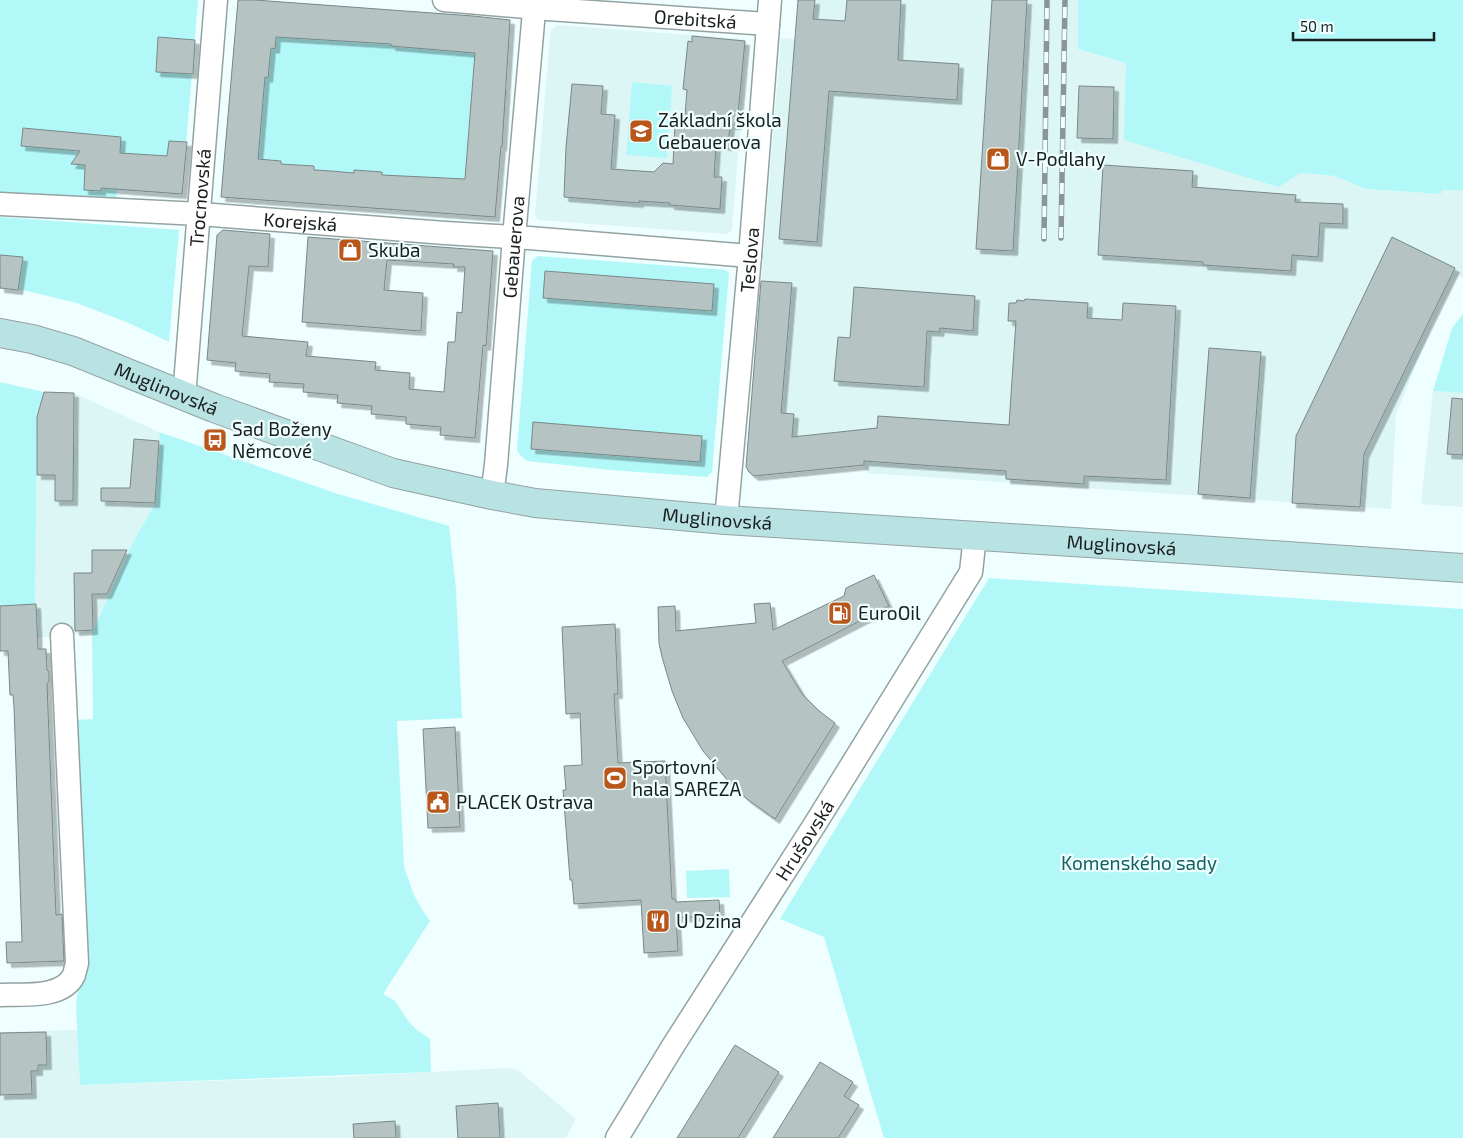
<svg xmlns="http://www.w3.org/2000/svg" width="1463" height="1138" font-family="'Exo 2',sans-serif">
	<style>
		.built { fill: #dcf5f5 }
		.green { fill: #b3f8f9 }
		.building { fill: #b5c3c3; stroke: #798787; fill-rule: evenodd; filter: url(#shadow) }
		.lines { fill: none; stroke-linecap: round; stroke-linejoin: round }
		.street-casing { stroke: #94a2a2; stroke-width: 25 }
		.secondary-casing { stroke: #94a2a2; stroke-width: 30 }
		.street { stroke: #fff; stroke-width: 22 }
		.secondary { stroke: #b9e2e3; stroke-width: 28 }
		.rail-casing { stroke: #8b9595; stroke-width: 5.5 }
		.rail { stroke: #effefe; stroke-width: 4; stroke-dasharray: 11; stroke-linecap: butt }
		.labels { text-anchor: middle; stroke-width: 4.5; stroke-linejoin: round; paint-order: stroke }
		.street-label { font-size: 19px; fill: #191e1e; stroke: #effefe }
		.poi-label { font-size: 19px; fill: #191e1e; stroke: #effefe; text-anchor: start }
		.park-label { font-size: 19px; fill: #146162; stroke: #effefe }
	</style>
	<defs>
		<filter id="shadow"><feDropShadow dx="4.5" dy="4.5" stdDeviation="0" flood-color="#0004"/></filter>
	</defs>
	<rect width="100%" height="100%" fill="#effefe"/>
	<g class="built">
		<path d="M815,0h263v49l48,14 173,110 36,3 31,13 74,5 2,-4h21v89l-5,-5 -24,47 -38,93 -5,95 -524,-36 -3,-8 -110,11 -5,-4 -3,-5 35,-429 14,1 1,-21 17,1z"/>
		<path d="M558,25l185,14 4,4 -15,187 -5,4 -188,-14 -2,-2 -2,-3 15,-180 1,-4 3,-4z"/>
		<path d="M1433,391l30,2v114l-42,-3z"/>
		<path d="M44,392l30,1 85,39 1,9 -5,63 -22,38 -41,91 -56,5 -1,-33 2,-188z"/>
		<path d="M78,1030l2,55 256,-8 171,-9 11,2 58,49 -10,19h-566v-106z"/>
	</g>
	<g class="green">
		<path d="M0,0h198l-16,194 -65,-4 -1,16 -116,-7z"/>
		<path d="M238,0h17l180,13 75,7 -5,70h2l-5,57h-1l-6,70 -16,-1v1l-10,-2 -205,-15 -43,-7z"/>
		<path d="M1078,0h385v190h-21l-1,4 -75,-5 -31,-13 -35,-3 -21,14 -155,-47 2,-77 -48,-14z"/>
		<path d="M632,82l40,4 -5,72 -41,-3z"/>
		<path d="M0,217l179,13 -10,112 -38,-18 -54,-21 -50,-12 -27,-3z"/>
		<path d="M539,256l176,13 10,1 4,3 -17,199 -5,5 -96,-7 -84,-9 -8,-7 -2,-4 15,-189 4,-4z"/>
		<path d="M1463,314v79l-30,-2 19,-63z"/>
		<path d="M0,382l44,10 -7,25 -2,188 -35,1z"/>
		<path d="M159,432l179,62 111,32 7,63 6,129 -65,3 7,146 10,28 9,16 7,10 -47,73 12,7 14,21 8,8 13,9 1,33 -351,13 -4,-80 3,-21 -3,-264 17,-1 -1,-86 41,-91 22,-38 5,-63z"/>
		<path d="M989,578l474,31v529h-579l-60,-201 -44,-18z"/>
		<path d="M729,869l1,28 -43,1 -1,-27z"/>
	</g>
	<g class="building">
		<path d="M238,0h17l218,16 37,4 -8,127 -1,-1 -6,71 -274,-20zM276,37l115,7v2l84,7 -10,126 -83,-4v-3l-28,-2v3l-23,-2 -17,-1v-4l-33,-2v-3l-23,-2 7,-82 3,1 3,-30 4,1z"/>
		<path d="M798,0h17l-2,19 32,2 2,-21h54l-3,60 61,4 -2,36 -128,-9 -12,151 -38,-3z"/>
		<path d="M992,0h35l-14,251 -37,-2z"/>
		<path d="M692,36l53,5 -8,84h-7l-2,21 -12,-1 -2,32h8l-2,32 -50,-4v-2l-31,-2v2l-75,-6 2,-50 6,-63 31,2 -2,28 14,1 -4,54 43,3 9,-9 10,1 2,-39 10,-9 2,-26 -4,-1 5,-48 4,1z"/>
		<path d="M158,37l37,3 -2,34 -37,-2z"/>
		<path d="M1079,86l35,1 -1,52 -36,-1z"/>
		<path d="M23,128l98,9 -1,16 47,3 2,-15 18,1 -5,52 -81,-6v3l-17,-1 1,-25 -14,-1 9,-13 -59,-5z"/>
		<path d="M1103,165l90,6 -1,16 104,8 -1,7 48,2v20l-23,-1 -2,34 -26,-2 -1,16 -88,-6v-3l-105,-7z"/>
		<path d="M223,230l47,4 -2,33 -19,-1 -7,70 66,6 -2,14 70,6 -1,8 35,3 -1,16 35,3 4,-50h7l2,-30 5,1 3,-46h-12l1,-3 -67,-4 -3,30 39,3 -2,38 -119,-9 6,-85 185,14 -7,95 -3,-1 -8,93 -35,-3 1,-8 -35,-3v-7l-35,-3 1,-8 -35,-3 1,-8 -35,-3 1,-8 -35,-2 1,-8 -35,-3 1,-8 -29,-3 10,-125z"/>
		<path d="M1392,237l63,31 -91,186 -4,53 -68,-4 4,-67z"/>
		<path d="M0,255l23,2 -5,33 -18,-2z"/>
		<path d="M545,271l169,13 -2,27 -169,-13z"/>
		<path d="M761,281l31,2 -11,130 13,1 -2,23 85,-9 1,-12 131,9 7,-104h-8l1,-18h7l1,-3 7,1 1,-2 63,4 -1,15 35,2 1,-17 53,3 -10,174 -82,-4v8l-78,-5v-8l-142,-10v4l-110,11 -5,-4 -3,-5z"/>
		<path d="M854,287l121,9 -2,35 -33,-3 -1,4 -12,-1 -3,56 -90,-6 4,-44 12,1z"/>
		<path d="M1209,348l52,4 -11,146 -52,-4z"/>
		<path d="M44,392l30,1 -1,108h-18v-26h-18v-58z"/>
		<path d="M1452,398l11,1v56l-16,-1z"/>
		<path d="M533,422l169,14 -2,26 -169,-13z"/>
		<path d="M134,439l25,2 -4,62 -54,-2v-13h29z"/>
		<path d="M92,550h35l-20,44h-15l1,36 -18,1 -1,-58h18z"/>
		<path d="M874,575l15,31 -107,55 20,33 16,16 17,13 -60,96 -28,-20 -13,-12v1l-31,-37 -20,-33 -11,-27 -10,-34 -3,-14 -1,-36 17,-1 1,25 80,-8 -2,-19 16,-1 3,27 71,-34 2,-8z"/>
		<path d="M36,604l2,45h8l1,21 2,2v9l-2,3 9,231 6,-1 2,47 -57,2 -1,-21h16l-8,-235 -1,-12h-3l-2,-44h-8v-45z"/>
		<path d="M615,624l3,70h-4l4,69 47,-2 7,138h3l1,3 43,-2 1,15 -44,3 2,33 -34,2 -3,-53 -67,4 -2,-24h-2l-7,-90h3l-2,-24 18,-1 -2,-52 -14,1 -4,-87z"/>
		<path d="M455,727l5,100 -32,1 -5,-99z"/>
		<path d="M46,1032l1,33h-9v6h-7l1,23 -32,1v-62z"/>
		<path d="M735,1045l44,27 -41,66h-61z"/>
		<path d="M820,1062l33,20 -9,14 15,9 -21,33h-65z"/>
		<path d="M498,1103l2,35h-42l-2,-32z"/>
		<path d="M395,1121l1,17h-42l-1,-14z"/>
	</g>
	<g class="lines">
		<g class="street-casing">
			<g id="street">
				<path id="s1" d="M444,0l104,9 220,15"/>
				<path id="s2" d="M0,204l200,10 245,19 84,5 221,18"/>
				<path id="s3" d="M184,397l32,-397"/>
				<path id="s4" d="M492,495l4,-30 18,-228 21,-237"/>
				<path id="s5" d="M726,520l24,-264 20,-256"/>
				<path d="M0,995c22,-1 63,4 74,-20 1,-4 2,-8 3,-12l-15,-328"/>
				<path id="s6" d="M617,1138l56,-92 144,-225 154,-249 4,-36"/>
			</g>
		</g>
		<g class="secondary-casing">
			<g id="secondary">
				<path id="s7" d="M0,333l32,6 41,12 141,57 179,65 99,22 43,8 191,17 458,29 279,19"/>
			</g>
		</g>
		<use href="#street" class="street"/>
		<use href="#secondary" class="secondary"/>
		<g class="rail-casing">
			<g id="rail">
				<path d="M1061,238l4,-238"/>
				<path d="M1044,239l3,-239"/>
			</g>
		</g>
		<use href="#rail" class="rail"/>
	</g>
	<defs>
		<g id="school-square" transform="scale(1.25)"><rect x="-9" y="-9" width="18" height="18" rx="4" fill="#b9571b" stroke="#effefe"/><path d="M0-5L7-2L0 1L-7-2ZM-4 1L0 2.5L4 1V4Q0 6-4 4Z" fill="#fff"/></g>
		<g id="shop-square" transform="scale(1.25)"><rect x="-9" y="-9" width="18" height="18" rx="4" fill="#b9571b" stroke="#effefe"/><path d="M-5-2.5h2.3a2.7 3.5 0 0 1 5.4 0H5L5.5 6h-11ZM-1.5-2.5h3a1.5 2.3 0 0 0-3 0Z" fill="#fff"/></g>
		<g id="bus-square" transform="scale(1.25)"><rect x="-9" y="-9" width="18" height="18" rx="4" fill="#b9571b" stroke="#effefe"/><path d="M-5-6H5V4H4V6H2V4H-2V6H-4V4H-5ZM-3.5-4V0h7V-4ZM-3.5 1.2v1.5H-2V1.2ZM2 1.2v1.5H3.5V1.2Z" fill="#fff"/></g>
		<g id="fuel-square" transform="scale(1.25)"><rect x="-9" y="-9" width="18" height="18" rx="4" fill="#b9571b" stroke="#effefe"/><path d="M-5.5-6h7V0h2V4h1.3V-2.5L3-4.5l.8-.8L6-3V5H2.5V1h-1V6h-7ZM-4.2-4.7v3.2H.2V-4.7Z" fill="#fff"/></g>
		<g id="stadium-square" transform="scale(1.25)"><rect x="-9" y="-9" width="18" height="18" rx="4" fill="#b9571b" stroke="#effefe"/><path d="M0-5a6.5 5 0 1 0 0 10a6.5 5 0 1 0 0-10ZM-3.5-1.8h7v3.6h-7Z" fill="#fff"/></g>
		<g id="civic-square" transform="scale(1.25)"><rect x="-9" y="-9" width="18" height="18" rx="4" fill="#b9571b" stroke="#effefe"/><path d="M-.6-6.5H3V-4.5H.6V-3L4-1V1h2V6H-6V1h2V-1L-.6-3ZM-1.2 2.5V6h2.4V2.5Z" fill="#fff"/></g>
		<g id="restaurant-square" transform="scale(1.25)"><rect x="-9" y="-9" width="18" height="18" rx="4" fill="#b9571b" stroke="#effefe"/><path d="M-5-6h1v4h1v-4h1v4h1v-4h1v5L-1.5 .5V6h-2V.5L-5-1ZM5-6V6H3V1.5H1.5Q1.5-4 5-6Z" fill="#fff"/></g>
	</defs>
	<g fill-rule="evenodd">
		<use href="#school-square" x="641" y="131"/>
		<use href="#shop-square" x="998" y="159"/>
		<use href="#shop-square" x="350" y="250"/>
		<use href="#bus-square" x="215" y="440"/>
		<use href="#fuel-square" x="840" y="613"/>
		<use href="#stadium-square" x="615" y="778"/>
		<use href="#civic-square" x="438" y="802"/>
		<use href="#restaurant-square" x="658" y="921"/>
	</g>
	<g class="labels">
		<g class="street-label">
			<text dy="7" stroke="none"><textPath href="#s1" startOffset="252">Orebitská</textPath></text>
			<text dy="7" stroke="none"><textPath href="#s3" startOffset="200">Trocnovská</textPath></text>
			<text dy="7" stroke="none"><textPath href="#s2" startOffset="301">Korejská</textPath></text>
			<text dy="7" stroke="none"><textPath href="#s4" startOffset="249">Gebauerova</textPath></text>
			<text dy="7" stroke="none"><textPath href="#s5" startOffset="261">Teslova</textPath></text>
			<text dy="7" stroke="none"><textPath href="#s7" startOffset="176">Muglinovská</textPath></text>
			<text dy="7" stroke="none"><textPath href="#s7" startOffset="746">Muglinovská</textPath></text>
			<text dy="7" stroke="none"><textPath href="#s7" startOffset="1151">Muglinovská</textPath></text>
			<text dy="7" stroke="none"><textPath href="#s6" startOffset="352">Hrušovská</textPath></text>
		</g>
		<g class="poi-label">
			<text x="658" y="127">Základní škola<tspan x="658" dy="22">Gebauerova</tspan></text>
			<text x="1016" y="166">V-Podlahy</text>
			<text x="368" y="257">Skuba</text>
			<text x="232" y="436">Sad Boženy<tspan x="232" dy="22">Němcové</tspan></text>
			<text x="858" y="620">EuroOil</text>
			<text x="632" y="774">Sportovní<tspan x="632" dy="22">hala SAREZA</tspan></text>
			<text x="456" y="809">PLACEK Ostrava</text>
			<text x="676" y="928">U Dzina</text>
		</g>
		<g class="park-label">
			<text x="1139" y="870">Komenského sady</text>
		</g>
	</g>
	<path d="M1293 32v8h141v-8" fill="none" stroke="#191e1e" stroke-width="2.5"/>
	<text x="1300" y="32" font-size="15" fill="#191e1e" stroke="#effefe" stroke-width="4" paint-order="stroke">50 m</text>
</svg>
